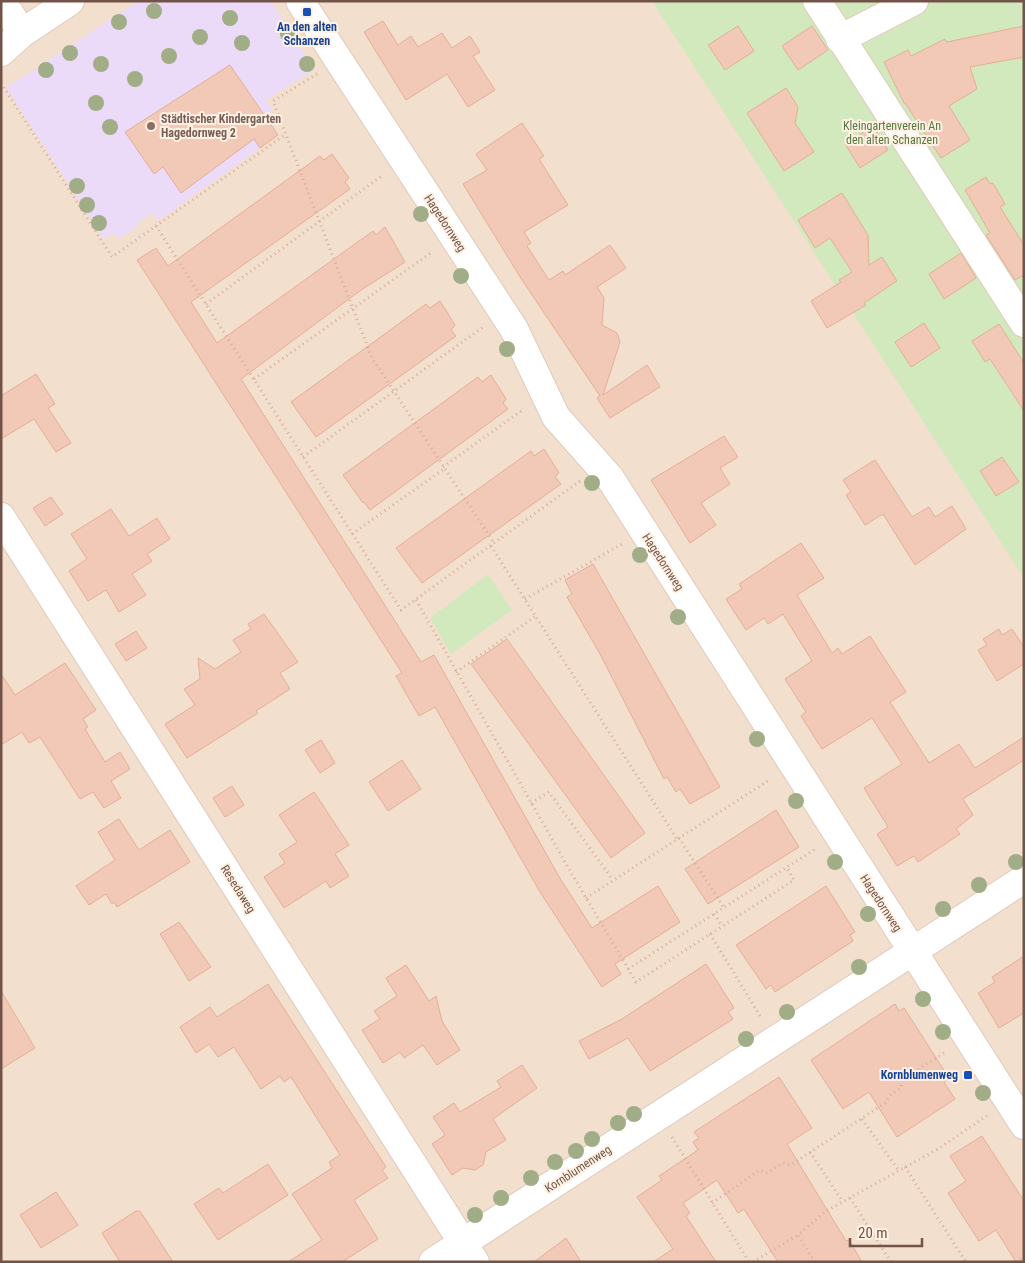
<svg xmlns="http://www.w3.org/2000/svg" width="1025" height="1263" font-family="'Roboto Condensed',sans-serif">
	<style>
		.residential { fill: #f3dfcd }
		.education { fill: #ebdbf8 }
		.green { fill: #d2e9bd }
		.building { fill: #f1c9b6; stroke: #e4ae96 }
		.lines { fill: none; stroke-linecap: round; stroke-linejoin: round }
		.minor-casing { stroke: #dfcabb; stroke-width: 30 }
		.path { stroke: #d5ad9a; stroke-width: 3; stroke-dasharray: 1 4; stroke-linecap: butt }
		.minor { stroke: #fff; stroke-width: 28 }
		.tree { fill: #a0ad87 }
		.transit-dot { fill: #1a4fb4; stroke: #fff2e4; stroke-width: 2 }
		.education-dot { fill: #8d6e63; stroke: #fff2e4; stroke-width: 2 }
		.labels { text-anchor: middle; stroke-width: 4; stroke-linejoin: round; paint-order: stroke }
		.transit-label { font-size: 12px; font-weight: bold; fill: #164399; stroke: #fff2e4 }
		.education-label { font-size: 12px; font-weight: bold; fill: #785e54; stroke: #fff2e4; text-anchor: start }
		.park-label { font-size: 12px; fill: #54783f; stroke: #fff2e4 }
		.street-label { font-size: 12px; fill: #715347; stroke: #fff2e4 }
	</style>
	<rect width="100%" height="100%" fill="#fceede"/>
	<path class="residential" d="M1,1h655l368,576v685h-1023z"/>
	<path class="education" d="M138,1h133l44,68 -49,31 7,10 -8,6 13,19 -120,86 -6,-8 -15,10 1,3 -20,13 -4,-7 -10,7 -98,-151z"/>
	<g class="green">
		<path d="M652,1h372v577z"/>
		<path d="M488,574l24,36 -61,44 -21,-36z"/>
	</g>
	<g class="building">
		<path d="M383,21l15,24 13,-9 7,11 24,-14 10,15 18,-12 10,16 -7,4 22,34 -27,17 -21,-33 -41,26 -42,-68z"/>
		<path d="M738,26l16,25 -29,19 -17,-25z"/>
		<path d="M812,26l16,24 -30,20 -16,-24z"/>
		<path d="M1024,26v31l-54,10 7,22 -28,17 21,34 -29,18 -36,-55h-1l-20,-41 24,-12 3,6 34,-17 2,3z"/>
		<path d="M230,65l48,70 -18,13 -6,-9 -73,54 -18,-26 -9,7 -29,-42z"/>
		<path d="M786,88l12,19 -3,16 19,29 -30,19 -37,-58z"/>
		<path d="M522,123l22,33 -5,3 29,46 -44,27 7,11 -4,3 22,34 14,-9 2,4 45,-30 16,23 -29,19 7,11 -2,27 15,8 3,9 -17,53 44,-30 13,22 -50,31 -13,-20 3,-2 -78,-116 -59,-96 24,-14 -11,-16z"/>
		<path d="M873,126l15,24 -28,18 -15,-24z"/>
		<path d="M332,154l17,24 -4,4 5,7 -159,113 26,41 156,-112 3,4 9,-8 20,35 -44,28 -120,89 180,283 13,-7 127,225 31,48 66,-42 22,36 -65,42 6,10 -19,13 -62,-95 -105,-185 -16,9 -23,-40 6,-3 -265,-413 19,-12 12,18 152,-110 4,4z"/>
		<path d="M986,177l4,7 3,-1 12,21 -5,3 24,38v30l-9,5 -29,-45 4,-2 -25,-43z"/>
		<path d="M842,193l26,42 1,30 13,-8 15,24 -33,22 2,2 -39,23 -16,-27 30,-19 -2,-2 13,-8 -22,-34 -15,10 -17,-28z"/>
		<path d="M961,253l15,25 -32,21 -15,-25z"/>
		<path d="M440,301l15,24 -4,5 5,6 -140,101 -25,-35 135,-98 4,4z"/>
		<path d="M924,323l16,25 -29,19 -16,-25z"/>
		<path d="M999,324l25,39v48l-34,-52 -5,3 -13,-21z"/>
		<path d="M36,374l19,30 -7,4 23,35 -15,9 -22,-33 -33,20v-43z"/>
		<path d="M491,375l15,24 -3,4 5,6 -138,101 -6,-8 -1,1 -20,-28 135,-98 4,5z"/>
		<path d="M724,436l14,21 -18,11 10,16 -29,19 15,22 -26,18 -39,-63z"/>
		<path d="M544,449l15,24 -4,4 6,7 -139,99 -26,-35 135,-97 3,5z"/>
		<path d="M1002,457l17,25 -23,14 -16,-25z"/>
		<path d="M875,460l37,57 17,-10 6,10 17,-11 14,23 -51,36 -32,-51 -18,11 -19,-30 5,-3 -8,-12z"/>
		<path d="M51,497l12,17 -18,12 -12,-18z"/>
		<path d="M111,509l18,27 28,-18 13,21 -23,15 5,7 -20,13 14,21 -27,17 -13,-22 -18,11 -19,-30 18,-12 -16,-25z"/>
		<path d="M801,543l23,35 -27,17 35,58 6,-5 4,6 28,-18 36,56 -16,10 39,61 30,-19 16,24 49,-31v23l-61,39 10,16 -17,14 4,5 -42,28 -4,-6 -17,10 -20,-32 11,-7 -24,-39 38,-24 -30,-46 -50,31 -21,-33 5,-4 -21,-33 27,-18 -29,-47 -15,10 -4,-6 -18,12 -20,-31 16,-10 -3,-5z"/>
		<path d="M593,564l127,223 -30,17 -10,-15 -4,3 -9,-15 -3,2 -64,-125 -33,-57 5,-3 -7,-14z"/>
		<path d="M264,614l34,48 -18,11 10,16 -34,22 2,2 -71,45 -22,-34 30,-19 -11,-16 16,-10 -2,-21 17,11 26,-17 -8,-12 18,-11 -3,-5z"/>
		<path d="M999,629l3,6 10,-6 12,18v17l-27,17 -19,-31 9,-5 -4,-6z"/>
		<path d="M136,631l11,17 -21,13 -11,-17z"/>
		<path d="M507,639l138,194 -34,25 -140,-194z"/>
		<path d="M65,663l31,47 -13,9 5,8 -3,2 20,33 15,-10 10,17 -19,12 10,17 -17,10 -11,-16 -13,7 -40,-62 -11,6 -7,-11 -21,13v-71l14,21z"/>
		<path d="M321,740l14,23 -15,10 -15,-23z"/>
		<path d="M402,760l19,29 -33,22 -19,-29z"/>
		<path d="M232,786l12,19 -19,12 -12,-19z"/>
		<path d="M314,792l35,53 -14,9 14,22 -19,12 -4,-7 -42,27 -20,-31 21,-14 -6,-9 18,-12 -18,-27z"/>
		<path d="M776,810l23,37 -91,57 -23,-35z"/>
		<path d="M119,819l20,31 31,-20 20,32 -73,45 -3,-5 -2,2 -6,-10 -17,11 -13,-19 39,-26 -17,-28z"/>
		<path d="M826,886l29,46 -5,3 3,6 -78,51 -4,-7 -5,4 -30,-44z"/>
		<path d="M179,922l32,45 -22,14 -29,-47z"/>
		<path d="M1024,956v57l-25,15 -21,-35 17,-11 -3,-5z"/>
		<path d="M706,964l28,44 -6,4 5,7 -83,52 -22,-33 -39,21 -10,-18 43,-22z"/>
		<path d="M406,965l23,36 7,-5 6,25 18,29 -23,15 -14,-20 -19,13 -4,-6 -17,11 -21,-33 18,-11 -6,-8 23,-15 -11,-18z"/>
		<path d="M268,984l118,183 -4,3 6,8 -34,22 24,39 -36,23h-54l34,-22 -30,-46 40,-26 -3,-6 11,-7 -49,-78 -7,5 -4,-6 -19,13 -27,-42 -16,10 -9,-13 -13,9 -16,-26 30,-20 7,10z"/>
		<path d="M1,991l34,57 -34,21z"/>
		<path d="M895,1004l4,7 5,-3 45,70 -5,4 11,17 -58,38 -28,-45 -26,17 -32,-49z"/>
		<path d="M522,1065l15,23 -44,31 13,21 -20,12 -3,13 -8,5 -12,-2 -11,7 -20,-31 13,-9 -12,-18 21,-14 6,9 41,-25 -4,-6z"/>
		<path d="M779,1077l33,51 -25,16 59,97 3,-1 13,22h-84l-34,-53 -6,4 -21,-33 -34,23 7,10 -4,3 30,46h-63l20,-13 -36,-52 25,-17 -3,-4 39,-26 -5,-8 6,-4 -5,-6z"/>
		<path d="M982,1136l42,65v61h-8l-20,-32 -17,11 -31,-48 18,-12 -16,-25z"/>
		<path d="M268,1164l20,31 -70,45 -24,-36 25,-16 4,5z"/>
		<path d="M56,1192l22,33 -37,23 -21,-33z"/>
		<path d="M136,1211h4l33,51h-53l-18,-29z"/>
		<path d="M566,1238l15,24h-47z"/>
	</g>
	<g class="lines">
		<g class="minor-casing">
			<g id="minor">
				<path d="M2,1l20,32"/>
				<path d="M300,1l214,328 42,88 54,61 414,647"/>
				<path d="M817,1l207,322"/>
				<path d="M840,39l74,-38"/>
				<path d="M1,52l21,-19 48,-32"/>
				<path d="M1,517l474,745"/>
				<path d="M433,1262l591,-383"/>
			</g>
		</g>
		<g class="path">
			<path d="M317,74l-44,27 99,257 122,185"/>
			<path d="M1,83l111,174 174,-123"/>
			<path d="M156,226l245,384 179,-129"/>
			<path d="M206,304l177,-129"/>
			<path d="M254,379l178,-127"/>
			<path d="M303,457l180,-130"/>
			<path d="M443,467l81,-58"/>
			<path d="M352,534l92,-65"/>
			<path d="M491,546l186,293"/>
			<path d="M525,599l97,-55"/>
			<path d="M416,600l153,269 67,113 158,-102 -7,-12"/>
			<path d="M456,672l80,-56"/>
			<path d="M531,803l18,-11 64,88"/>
			<path d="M679,838l45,70"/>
			<path d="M586,898l185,-119"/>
			<path d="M714,914l8,12"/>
			<path d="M710,934l52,85"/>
			<path d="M628,969l189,-121"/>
			<path d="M862,1119l37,52"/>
			<path d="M672,1137l77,125"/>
			<path d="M810,1152l33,50"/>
			<path d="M905,1167l61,95"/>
			<path d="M850,1198l41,64"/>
			<path d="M712,1203l48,-33 6,3 17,-10 8,2 94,-62 5,-8 11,-7 1,-8 45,-29"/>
			<path d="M753,1262l45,-27"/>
			<path d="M815,1262l-17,-27 28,-24 112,-62 50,-34"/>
			<path d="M1016,1262l8,-5"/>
		</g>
		<use href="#minor" class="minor"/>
	</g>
	<g class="tree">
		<circle cx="154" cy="11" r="8"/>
		<circle cx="230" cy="18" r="8"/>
		<circle cx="119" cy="22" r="8"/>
		<circle cx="288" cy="34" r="8"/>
		<circle cx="200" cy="37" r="8"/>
		<circle cx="242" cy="43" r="8"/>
		<circle cx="70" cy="53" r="8"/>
		<circle cx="169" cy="56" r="8"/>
		<circle cx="101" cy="64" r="8"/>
		<circle cx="307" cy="64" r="8"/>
		<circle cx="46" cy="70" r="8"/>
		<circle cx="135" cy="79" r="8"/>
		<circle cx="96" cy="103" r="8"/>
		<circle cx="110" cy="127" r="8"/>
		<circle cx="77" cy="186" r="8"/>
		<circle cx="87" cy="205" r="8"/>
		<circle cx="421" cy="214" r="8"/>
		<circle cx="99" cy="223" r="8"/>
		<circle cx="461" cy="276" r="8"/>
		<circle cx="507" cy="349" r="8"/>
		<circle cx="592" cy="483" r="8"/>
		<circle cx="640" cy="555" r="8"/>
		<circle cx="678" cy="617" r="8"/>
		<circle cx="757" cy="739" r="8"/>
		<circle cx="796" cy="801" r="8"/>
		<circle cx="835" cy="862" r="8"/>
		<circle cx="1016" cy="862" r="8"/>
		<circle cx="979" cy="885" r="8"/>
		<circle cx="943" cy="909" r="8"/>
		<circle cx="868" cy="914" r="8"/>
		<circle cx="859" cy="967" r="8"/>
		<circle cx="923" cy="999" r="8"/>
		<circle cx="787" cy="1012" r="8"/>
		<circle cx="943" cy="1032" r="8"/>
		<circle cx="746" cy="1039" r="8"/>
		<circle cx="983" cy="1093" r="8"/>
		<circle cx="634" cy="1114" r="8"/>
		<circle cx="618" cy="1123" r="8"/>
		<circle cx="592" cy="1139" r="8"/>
		<circle cx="576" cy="1151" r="8"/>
		<circle cx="555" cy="1162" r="8"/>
		<circle cx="531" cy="1178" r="8"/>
		<circle cx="501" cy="1198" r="8"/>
		<circle cx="475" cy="1215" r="8"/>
	</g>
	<g class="transit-dot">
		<rect x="302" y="7" width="10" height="10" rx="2.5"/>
		<rect x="963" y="1070" width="10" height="10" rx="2.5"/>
	</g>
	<circle class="education-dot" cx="151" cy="126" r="5"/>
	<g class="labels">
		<g class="transit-label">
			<text x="307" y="31">An den alten<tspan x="307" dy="14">Schanzen</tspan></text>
			<text x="958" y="1079" text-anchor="end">Kornblumenweg</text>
		</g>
		<g class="education-label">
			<text x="161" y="123">Städtischer Kindergarten<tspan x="161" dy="14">Hagedornweg 2</tspan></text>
		</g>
		<g class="park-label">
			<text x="892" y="130">Kleingartenverein An<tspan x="892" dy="14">den alten Schanzen</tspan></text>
		</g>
		<g class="street-label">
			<text transform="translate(445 223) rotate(57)" y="4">Hagedornweg</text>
			<text transform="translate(663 562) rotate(57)" y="4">Hagedornweg</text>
			<text transform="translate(238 889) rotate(58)" y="4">Resedaweg</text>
			<text transform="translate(881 903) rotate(57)" y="4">Hagedornweg</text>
			<text transform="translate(578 1169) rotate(-33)" y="4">Kornblumenweg</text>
		</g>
	</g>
	<rect width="1025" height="1263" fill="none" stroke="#715347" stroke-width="5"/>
	<path d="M850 1238v8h72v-8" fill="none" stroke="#715347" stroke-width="2.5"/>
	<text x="858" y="1238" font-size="15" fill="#715347" stroke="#fff2e4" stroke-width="4" paint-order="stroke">20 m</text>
</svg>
